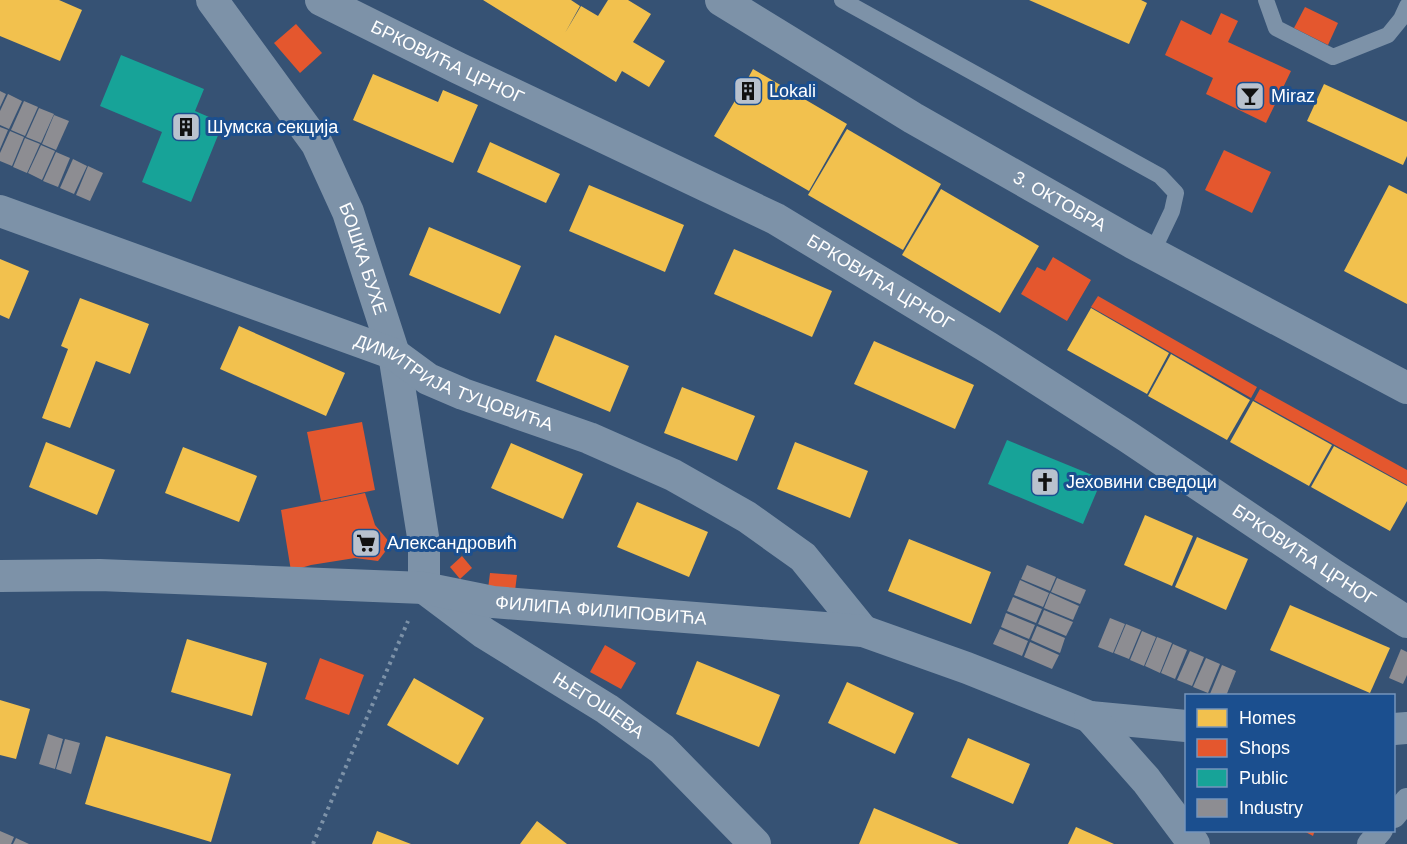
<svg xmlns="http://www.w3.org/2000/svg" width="1407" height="844" font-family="Arial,sans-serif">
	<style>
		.homes { fill: #f2c14e }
		.shops { fill: #e4572e }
		.public { fill: #17a398 }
		.industry { fill: #8d8d92 }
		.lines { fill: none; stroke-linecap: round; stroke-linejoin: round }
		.path { stroke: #7d92a8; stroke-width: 4; stroke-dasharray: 3 4.5; stroke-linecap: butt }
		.service { stroke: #7d92a8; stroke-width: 16 }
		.pedestrian { stroke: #7d92a8; stroke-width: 24 }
		.minor { stroke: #7d92a8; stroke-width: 32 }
		.labels { text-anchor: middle; stroke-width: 6; stroke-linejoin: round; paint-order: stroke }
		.street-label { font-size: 18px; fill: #fff; stroke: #1b4f8f }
		.poi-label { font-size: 18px; fill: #fff; stroke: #1b4f8f; text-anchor: start }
	</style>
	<rect width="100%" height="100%" fill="#365274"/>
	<g class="homes">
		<path d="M0,0h59l23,10 -22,51 -60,-25z"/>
		<path d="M483,0h88l9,6 -15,27 16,-27 17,10 10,-16h20l23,14 -18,28 32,19 -16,26 -27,-16 -6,11z"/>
		<path d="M1029,0h112l6,3 -18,41z"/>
		<path d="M753,69l94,55 -38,67 -95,-55 25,-42 11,7 7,-12 -11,-7z"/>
		<path d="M373,74l65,28 5,-12 35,15 -25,58 -100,-43z"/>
		<path d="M1324,84l83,38v34l-4,9 -96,-44z"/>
		<path d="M847,129l94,55 -38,66 -95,-55z"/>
		<path d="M490,142l70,32 -14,29 -69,-31z"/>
		<path d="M589,185l95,40 -19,47 -96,-41z"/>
		<path d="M1389,185l18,9v110l-63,-33z"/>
		<path d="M941,189l98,57 -39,67 -98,-58z"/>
		<path d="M429,227l92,39 -21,48 -91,-39z"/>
		<path d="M734,249l98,42 -20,46 -98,-43z"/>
		<path d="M0,259l29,12 -20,48 -9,-4z"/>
		<path d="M80,298l69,26 -19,50 -34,-13 -26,67 -28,-10 26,-69 -7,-3z"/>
		<path d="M1091,308l78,45 -22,41 -80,-44z"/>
		<path d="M239,326l106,47 -19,43 -106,-47z"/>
		<path d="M555,335l74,31 -19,46 -74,-31z"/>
		<path d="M874,341l100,44 -19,44 -101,-45z"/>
		<path d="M1171,354l79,46 -23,40 -79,-44z"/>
		<path d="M682,387l73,29 -18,45 -73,-28z"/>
		<path d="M1253,401l79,44 -23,41 -79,-44z"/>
		<path d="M46,442l69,28 -18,45 -68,-28z"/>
		<path d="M795,442l73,29 -18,47 -73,-29z"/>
		<path d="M511,443l72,31 -20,45 -72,-31z"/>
		<path d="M1334,446l73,40v15l-17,30 -79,-44z"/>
		<path d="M183,447l74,29 -18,46 -74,-29z"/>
		<path d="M637,502l71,30 -19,45 -72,-30z"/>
		<path d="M1145,515l48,21 -21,50 -48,-21z"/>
		<path d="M1197,537l51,22 -22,51 -51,-23z"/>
		<path d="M909,539l82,33 -20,52 -83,-33z"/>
		<path d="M1290,605l100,43 -20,45 -100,-43z"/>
		<path d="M187,639l80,24 -15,53 -81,-24z"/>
		<path d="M697,661l83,34 -21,52 -83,-33z"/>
		<path d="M414,678l70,40 -26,47 -71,-40z"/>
		<path d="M847,682l67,31 -19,41 -67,-31z"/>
		<path d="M0,700l30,9 -14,50 -16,-4z"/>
		<path d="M106,736l125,38 -20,68 -126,-38z"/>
		<path d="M968,738l62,26 -17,40 -62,-27z"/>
		<path d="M874,808l85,36h-100z"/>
		<path d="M537,821l30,23h-47z"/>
		<path d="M1076,827l38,17h-46z"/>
		<path d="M377,831l34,13h-39z"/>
	</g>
	<g class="shops">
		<path d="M1305,7l33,16 -10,22 -34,-17z"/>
		<path d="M1221,13l17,8 -10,21 63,29 -25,52 -60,-29 7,-16 -48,-23 16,-35 30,15z"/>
		<path d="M296,24l26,29 -22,20 -26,-30z"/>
		<path d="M1224,150l47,22 -19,41 -47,-23z"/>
		<path d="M1053,257l38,23 -24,41 -46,-27 16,-27 8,4z"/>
		<path d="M1098,296l159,91 -6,11 -160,-91z"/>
		<path d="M1260,389l147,81v15l-153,-85z"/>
		<path d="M362,422l13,68 -54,11 -14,-69z"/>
		<path d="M365,493l10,32 16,19 -13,17 -23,-3 -44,7 -20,6 -10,-61z"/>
		<path d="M462,556l10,12 -12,11 -10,-12z"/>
		<path d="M490,573l27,2 -2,16 -27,-2z"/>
		<path d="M605,645l31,18 -15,26 -31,-17z"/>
		<path d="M320,658l44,17 -15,40 -44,-16z"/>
		<path d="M1302,830h13l-2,6z"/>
	</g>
	<g class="public">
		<path d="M121,55l83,34 -9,22 28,12 -32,79 -49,-20 20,-50 -62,-26z"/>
		<path d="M1007,440l95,39 -19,45 -95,-40z"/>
	</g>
	<g class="industry">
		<path d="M746,82l11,7 -7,12 -11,-7z"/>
		<path d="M0,91l6,3 -6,13z"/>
		<path d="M8,94l14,7 -13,28 -9,-4v-14z"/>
		<path d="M24,101l14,6 -13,29 -14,-6z"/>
		<path d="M39,108l15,6 -13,29 -15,-6z"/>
		<path d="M54,115l15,6 -13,29 -14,-6z"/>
		<path d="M0,127l8,3 -8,19z"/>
		<path d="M10,131l14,6 -12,29 -12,-5v-8z"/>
		<path d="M25,138l15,6 -13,29 -14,-6z"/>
		<path d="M41,145l14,6 -13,29 -14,-7z"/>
		<path d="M56,152l14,6 -12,29 -15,-6z"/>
		<path d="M73,159l14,7 -13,28 -14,-6z"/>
		<path d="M88,166l15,7 -13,28 -14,-6z"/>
		<path d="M1027,565l29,12 -6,14 -29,-12z"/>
		<path d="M1057,578l29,12 -6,14 -29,-12z"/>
		<path d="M1020,580l29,13 -6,14 -29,-12z"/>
		<path d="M1050,593l29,13 -6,14 -29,-12z"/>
		<path d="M1013,597l29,12 -6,14 -29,-12z"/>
		<path d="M1044,610l29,12 -7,14 -28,-12z"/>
		<path d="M1006,613l29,12 -6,14 -28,-12z"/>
		<path d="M1110,618l15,6 -12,29 -15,-6z"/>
		<path d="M1126,624l15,6 -12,29 -15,-6z"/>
		<path d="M1037,626l28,12 -5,15 -29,-13z"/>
		<path d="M1000,629l28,12 -6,15 -29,-12z"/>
		<path d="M1142,631l14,6 -12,29 -14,-6z"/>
		<path d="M1157,637l15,6 -12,30 -15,-7z"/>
		<path d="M1030,642l29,13 -7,14 -28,-12z"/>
		<path d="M1173,644l14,6 -12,29 -14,-6z"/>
		<path d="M1401,649l6,3v23l-4,9 -14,-6z"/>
		<path d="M1190,651l14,6 -12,29 -15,-6z"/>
		<path d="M1206,658l14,6 -12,29 -15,-6z"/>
		<path d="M1222,665l14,6 -10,25h-11l-5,-2z"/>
		<path d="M48,734l15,5 -8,30 -16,-5z"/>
		<path d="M65,739l15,4 -9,31 -15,-5z"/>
		<path d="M0,831l14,6 -3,7h-11z"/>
		<path d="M16,838l13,6h-16z"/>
	</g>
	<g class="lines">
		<path class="path" d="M313,844l95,-223"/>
		<g class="service">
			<path d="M842,0l318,176 16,17 -4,18 -20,42"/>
			<path d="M1266,0l10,28 57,29 55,-22 13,-16 6,-13"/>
		</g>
		<g class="pedestrian">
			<path d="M1394,816l13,-16"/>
			<path d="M1369,844l12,-14"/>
		</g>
		<g class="minor">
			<path id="s1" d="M212,0l105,144 31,68 46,142 30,189v45l60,45 123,76 55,40 93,95"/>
			<path id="s2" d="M321,0l137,68 318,151 213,129 139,89 207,139 72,46"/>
			<path id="s3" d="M721,0l192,118 220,125 274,145"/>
			<path id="s4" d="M0,211l394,143 34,25 35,15 126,44 84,37 74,42 56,40 60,74"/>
			<path id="s5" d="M0,576l100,-1 324,13 69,14 370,29 104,37 123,49 96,9"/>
			<path d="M1090,717l56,63 48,64"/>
			<path d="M1394,729l13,-1"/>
		</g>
	</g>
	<defs>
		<g id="building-square" transform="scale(1.5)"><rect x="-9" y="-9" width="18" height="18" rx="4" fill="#b9c2ce" stroke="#1b4f8f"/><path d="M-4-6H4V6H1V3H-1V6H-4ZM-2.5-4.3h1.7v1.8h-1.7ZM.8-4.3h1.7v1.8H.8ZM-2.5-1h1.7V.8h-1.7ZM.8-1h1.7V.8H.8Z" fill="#111"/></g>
		<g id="bar-square" transform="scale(1.5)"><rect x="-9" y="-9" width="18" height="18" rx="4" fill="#b9c2ce" stroke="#1b4f8f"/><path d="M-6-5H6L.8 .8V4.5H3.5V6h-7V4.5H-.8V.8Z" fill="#111"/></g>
		<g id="church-square" transform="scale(1.5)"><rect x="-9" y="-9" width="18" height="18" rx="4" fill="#b9c2ce" stroke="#1b4f8f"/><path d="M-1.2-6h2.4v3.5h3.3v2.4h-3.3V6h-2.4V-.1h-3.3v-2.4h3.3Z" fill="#111"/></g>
		<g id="supermarket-square" transform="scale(1.5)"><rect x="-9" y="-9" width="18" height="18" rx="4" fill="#b9c2ce" stroke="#1b4f8f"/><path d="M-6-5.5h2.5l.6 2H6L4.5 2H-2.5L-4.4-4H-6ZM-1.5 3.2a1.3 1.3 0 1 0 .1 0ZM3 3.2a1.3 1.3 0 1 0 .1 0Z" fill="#111"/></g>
	</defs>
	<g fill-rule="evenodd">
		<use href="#building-square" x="748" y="91"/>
		<use href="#bar-square" x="1250" y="96"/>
		<use href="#building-square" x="186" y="127"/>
		<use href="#church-square" x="1045" y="482"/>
		<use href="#supermarket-square" x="366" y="543"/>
	</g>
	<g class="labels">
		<g class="street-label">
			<text dy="6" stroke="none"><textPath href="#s2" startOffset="141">БРКОВИЋА ЦРНОГ</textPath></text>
			<text dy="6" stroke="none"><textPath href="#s3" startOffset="394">3. ОКТОБРА</textPath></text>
			<text dy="6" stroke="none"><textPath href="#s1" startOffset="302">БОШКА БУХЕ</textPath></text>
			<text dy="6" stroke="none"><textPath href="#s2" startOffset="627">БРКОВИЋА ЦРНОГ</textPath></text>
			<text dy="6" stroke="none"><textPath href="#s4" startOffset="486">ДИМИТРИЈА ТУЦОВИЋА</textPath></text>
			<text dy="6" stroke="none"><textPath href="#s2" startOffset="1131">БРКОВИЋА ЦРНОГ</textPath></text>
			<text dy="6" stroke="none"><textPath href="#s5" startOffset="603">ФИЛИПА ФИЛИПОВИЋА</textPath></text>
			<text dy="6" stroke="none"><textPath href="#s1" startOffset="849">ЊЕГОШЕВА</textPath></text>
		</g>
		<g class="poi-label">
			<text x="769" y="97">Lokali</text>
			<text x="1271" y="102">Miraz</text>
			<text x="207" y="133">Шумска секција</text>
			<text x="1066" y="488">Јеховини сведоци</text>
			<text x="387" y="549">Александровић</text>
		</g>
	</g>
	<rect x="1185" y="694" width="210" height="138" fill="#1b4f8f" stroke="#7695bc" stroke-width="1.5"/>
	<rect x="1197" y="709" width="30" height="18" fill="#f2c14e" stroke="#7695bc" stroke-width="1.5"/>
	<text x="1239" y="724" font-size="18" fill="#ffffff">Homes</text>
	<rect x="1197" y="739" width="30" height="18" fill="#e4572e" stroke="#7695bc" stroke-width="1.5"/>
	<text x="1239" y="754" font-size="18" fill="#ffffff">Shops</text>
	<rect x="1197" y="769" width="30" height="18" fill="#17a398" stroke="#7695bc" stroke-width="1.5"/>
	<text x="1239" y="784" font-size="18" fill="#ffffff">Public</text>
	<rect x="1197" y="799" width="30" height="18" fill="#8d8d92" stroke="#7695bc" stroke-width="1.5"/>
	<text x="1239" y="814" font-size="18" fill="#ffffff">Industry</text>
</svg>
